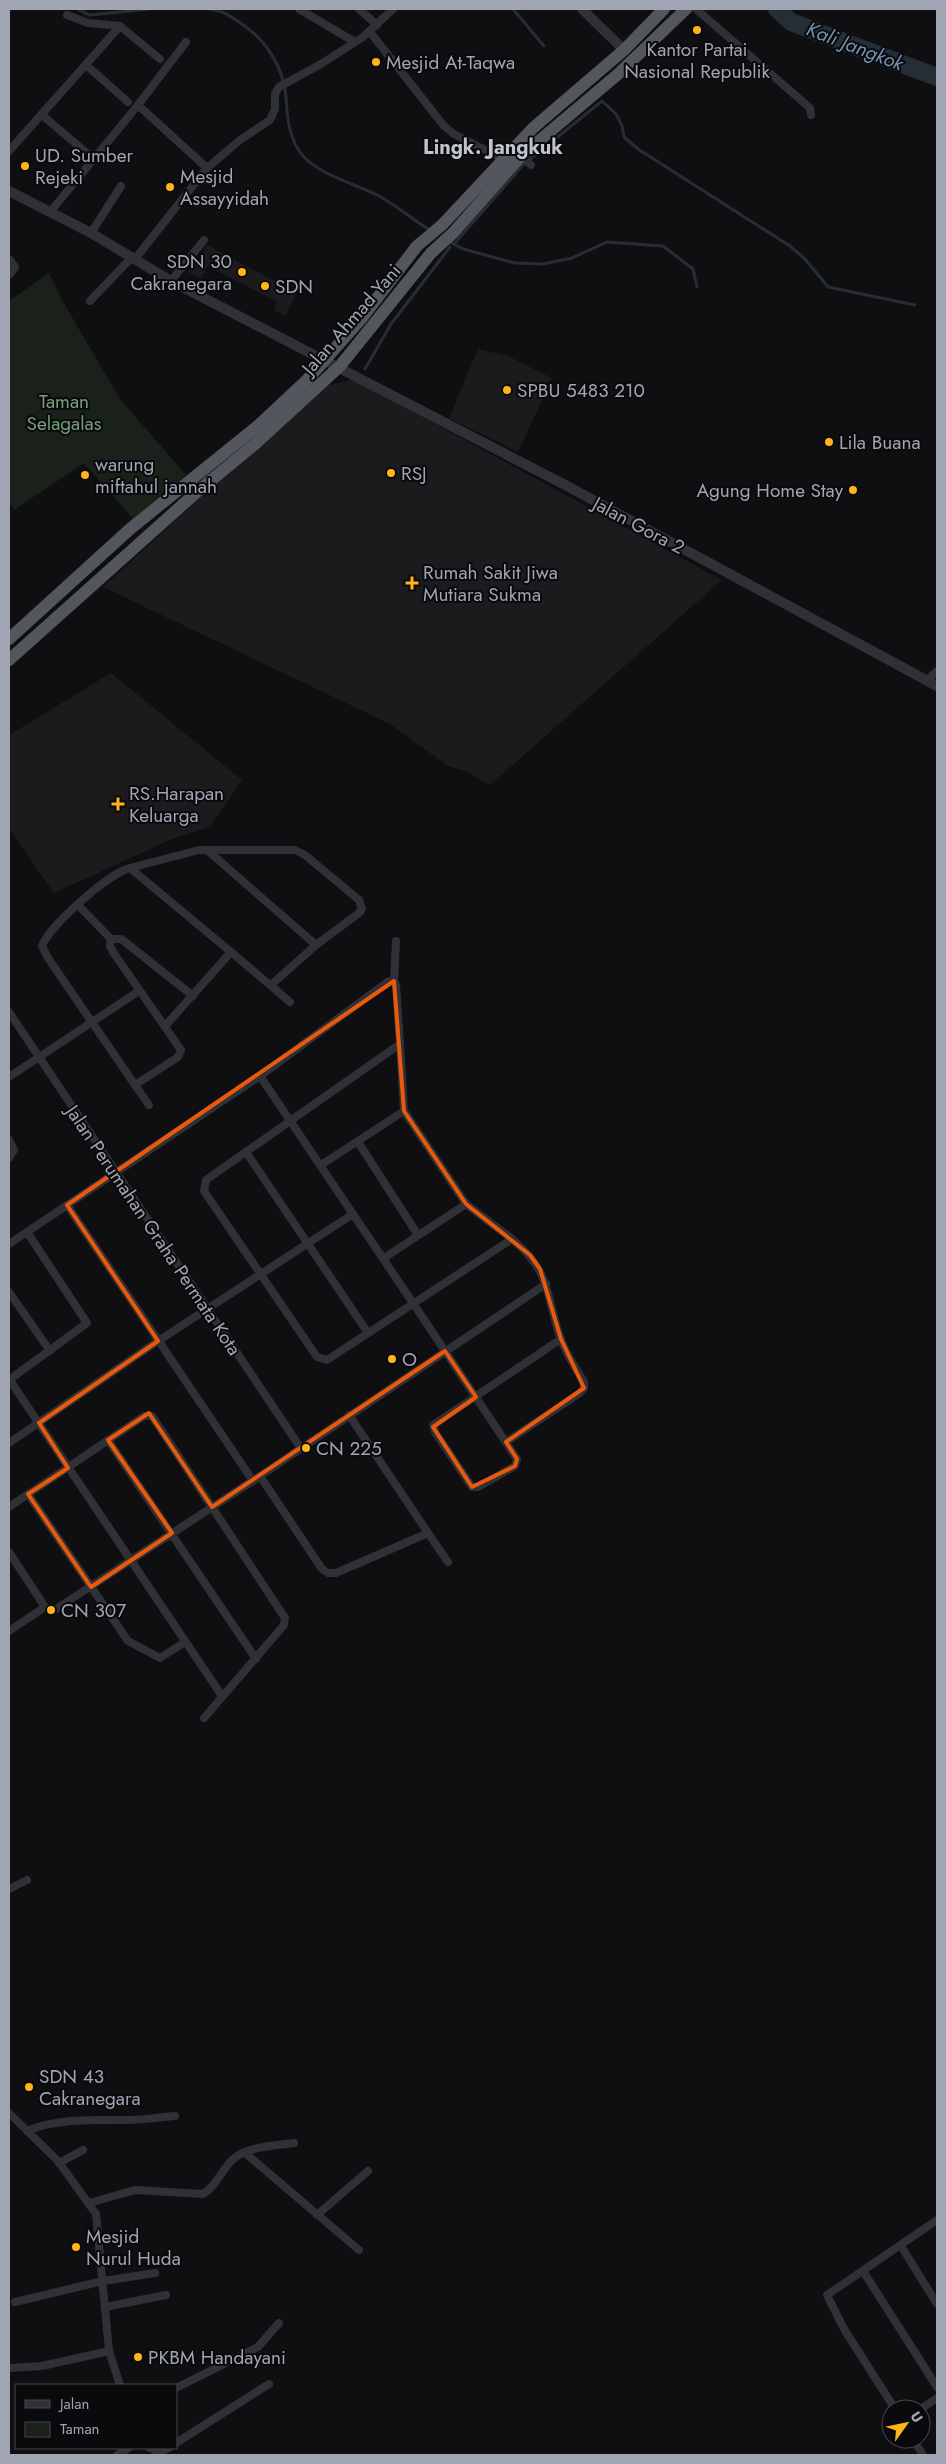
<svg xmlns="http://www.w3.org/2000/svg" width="946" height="2464" font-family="Jost,sans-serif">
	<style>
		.built { fill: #1b1b1e }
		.green { fill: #19211a }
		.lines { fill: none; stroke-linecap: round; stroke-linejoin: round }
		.stream { stroke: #252e35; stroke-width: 3 }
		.river { stroke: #252e35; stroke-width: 18 }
		.minor { stroke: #303136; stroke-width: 8 }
		.tertiary { stroke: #303136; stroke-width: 10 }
		.trunk { stroke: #54565e; stroke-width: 12 }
		.marked { fill: none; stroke: #e8590c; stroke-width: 4; stroke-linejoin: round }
		.poi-dot { fill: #ffb519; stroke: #0a0a0c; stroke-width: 2 }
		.labels { text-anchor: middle; stroke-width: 4; stroke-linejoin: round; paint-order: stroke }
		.poi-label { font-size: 19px; fill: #9fa5b3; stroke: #0a0a0c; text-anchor: start }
		.street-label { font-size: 19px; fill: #9fa5b3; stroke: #0a0a0c }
		.park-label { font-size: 19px; fill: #74a077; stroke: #0a0a0c }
		.water-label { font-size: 20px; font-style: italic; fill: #7293b2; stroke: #0a0a0c }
		.neighbourhood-label { font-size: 20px; font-weight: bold; fill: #c0c4cf; stroke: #0a0a0c }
	</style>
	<rect width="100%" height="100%" fill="#0f0f11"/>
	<g class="built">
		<path d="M207,245l90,48 -12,23 -11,-6 3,-8 -69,-36 -7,13 -13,-7 7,-14 4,2z"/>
		<path d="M478,349l30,7 44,22 -34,74 -69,-34z"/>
		<path d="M353,379l369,201 -232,205 -25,-14 -17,-5 -58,-42 -287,-137 217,-200z"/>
		<path d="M111,673l131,107 -32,47 -38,12 -118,54 -45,-64v-94z"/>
	</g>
	<path class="green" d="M49,273l13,27 58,99 66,76 -51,46 -51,-58 -70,47 -5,-8v-201z"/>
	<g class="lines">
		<g class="stream">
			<path d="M78,9l11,6 61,-6"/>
			<path d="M209,9c14,1 22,8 33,15 24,16 42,44 44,73 1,20 3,45 19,61 20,19 51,26 74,38 18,10 34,24 51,34"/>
			<path d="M513,9l31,37"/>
			<path d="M448,241l15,8 52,14 28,1 29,-6 35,-16 56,4 30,23 4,18"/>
			<path d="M454,244l69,-79 79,-64 14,13 6,12 2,11 14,12 152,97 15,13 23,28 87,18"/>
			<path d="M365,369l26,-45 59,-77"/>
		</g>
		<path class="river" d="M777,9l14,13 146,55"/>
		<g class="minor">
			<path d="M299,9l56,33"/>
			<path d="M359,9l18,16"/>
			<path d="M696,9l114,99 1,7"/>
			<path d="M67,15l21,8 32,3 40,33"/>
			<path d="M370,32l74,94 10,8 49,25"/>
			<path d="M86,65l42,37"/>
			<path d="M138,105l69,63"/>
			<path d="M42,115l47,40"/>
			<path d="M9,151l111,-125"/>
			<path d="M521,156l10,9"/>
			<path d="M51,211l87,-106 48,-63"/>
			<path d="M91,233l30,-47"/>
			<path d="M9,259l6,8 -6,8"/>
			<path d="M135,259l72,-91 33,-28 30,-20 5,-11v-15l4,-7 42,-23 42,-27 30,-28"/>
			<path d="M171,281l33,-41"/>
			<path d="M90,301l42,-44"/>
			<path d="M926,681l11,-10"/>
			<path d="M207,850l109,95"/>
			<path d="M130,868l69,-18h96l10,5 54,45 3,9 -3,4 -43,32 -45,40"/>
			<path d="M78,905l33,34"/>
			<path d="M111,939l-1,7 3,6 68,98 -3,7 -43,28 -87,-127 -6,-12c7,-20 67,-73 88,-78l101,84 -65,73"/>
			<path d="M111,939h10l4,3 68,54"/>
			<path d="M231,952l59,50"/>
			<path d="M394,981l2,-40"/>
			<path d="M9,1012l291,435"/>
			<path d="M260,1076c86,127 172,255 257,383l-2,7 -37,21h-6l-37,-55 -2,-7 128,-86"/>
			<path d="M9,1077l130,-86"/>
			<path d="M135,1085l14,20"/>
			<path d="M404,1111l62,93"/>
			<path d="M9,1140l5,10 -5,8"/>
			<path d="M358,1142l60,93"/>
			<path d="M246,1152l122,181"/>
			<path d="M321,1165l83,-54 -4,-67 -194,136 -2,11 113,166 10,3 185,-121 -46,-35 -82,54"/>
			<path d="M67,1205l186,276"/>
			<path d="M9,1244l251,-168 129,-95h5l2,4 4,59"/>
			<path d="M9,1292l41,59"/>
			<path d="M9,1379l213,317"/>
			<path d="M9,1380l78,-57 -60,-91"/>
			<path d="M108,1440l148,219"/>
			<path d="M506,1442l74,-49 4,-5v-6c-8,-14 -19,-29 -24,-45 -15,-44 -8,-64 -48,-98"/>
			<path d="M9,1443l149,-102 195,-127"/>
			<path d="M260,1476l62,93 6,4h8l92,-40 -79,-118"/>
			<path d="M28,1494l100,147 32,17 25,-16"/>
			<path d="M9,1507l135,-91h8l133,202 -1,7 -80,93"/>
			<path d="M428,1533l20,29"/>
			<path d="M9,1552l36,55 5,3 6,-1 204,-133 286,-192"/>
			<path d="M9,1631l36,-24"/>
			<path d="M9,1889l18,-9"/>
			<path d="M9,2113l49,48 38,53 13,137 11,34"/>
			<path d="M27,2131c31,-13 68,-11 101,-11 16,0 31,-3 47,-4"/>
			<path d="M244,2152l115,98"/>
			<path d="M59,2163l24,-13"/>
			<path d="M89,2203l46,-13 68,4c12,-7 18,-22 28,-33 14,-15 44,-15 63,-18"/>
			<path d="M317,2215l51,-44"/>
			<path d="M901,2246l36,58"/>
			<path d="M863,2271l74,116"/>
			<path d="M15,2302l88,-21 52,-8"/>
			<path d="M105,2307l61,-12"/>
			<path d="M9,2368l33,-2 67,-15"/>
			<path d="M176,2388l82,-41 21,-24"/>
			<path d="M895,2409l-51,-80 -17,-34 110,-75"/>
			<path d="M921,2409l16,-11"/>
			<path d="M913,2439l10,16"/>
			<path d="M176,2443l93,-59"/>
			<path d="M150,2448l9,4 10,-4"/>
			<path d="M117,2455l12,-7"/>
		</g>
		<g class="tertiary">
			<path d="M582,9l42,41"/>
			<path d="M9,191l82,42 80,48 396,205 370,200"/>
		</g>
		<g class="trunk">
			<path d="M9,639l121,-110 129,-104 48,-45 54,-61 56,-73 25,-21 91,-97 91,-78 40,-41"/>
			<path d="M9,660l189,-169 57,-47 85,-78 91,-113 22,-20 68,-77 96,-81 69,-66"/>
		</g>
	</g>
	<path class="marked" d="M394,981l10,130 62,93 64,51 10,14 21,70 23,49 -78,54 11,17 -2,7 -43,21 -39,-60 43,-30 -31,-46 -233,156 -63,-94 -41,27 64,93 -81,54 -63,-93 40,-26 -29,-45 119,-82 -91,-136z"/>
	<g class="poi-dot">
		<circle cx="697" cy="30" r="5"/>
		<circle cx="376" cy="62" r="5"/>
		<circle cx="25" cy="166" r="5"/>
		<circle cx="170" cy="187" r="5"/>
		<circle cx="242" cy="272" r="5"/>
		<circle cx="265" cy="286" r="5"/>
		<circle cx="507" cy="390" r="5"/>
		<circle cx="829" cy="442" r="5"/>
		<circle cx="391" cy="473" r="5"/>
		<circle cx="85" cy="475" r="5"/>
		<circle cx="853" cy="490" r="5"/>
		<path d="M409.5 575.5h5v5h5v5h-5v5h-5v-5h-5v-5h5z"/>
		<path d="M115.5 796.5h5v5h5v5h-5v5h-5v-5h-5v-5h5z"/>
		<circle cx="392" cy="1359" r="5"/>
		<circle cx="306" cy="1448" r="5"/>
		<circle cx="51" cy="1610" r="5"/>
		<circle cx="29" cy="2087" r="5"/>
		<circle cx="76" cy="2247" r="5"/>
		<circle cx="138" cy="2357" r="5"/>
	</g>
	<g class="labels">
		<g class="poi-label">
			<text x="697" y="56" text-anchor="middle">Kantor Partai<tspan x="697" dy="22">Nasional Republik</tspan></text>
			<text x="386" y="69">Mesjid At-Taqwa</text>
			<text x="35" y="162">UD. Sumber<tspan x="35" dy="22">Rejeki</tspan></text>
			<text x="180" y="183">Mesjid<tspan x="180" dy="22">Assayyidah</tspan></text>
			<text x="232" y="268" text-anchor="end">SDN 30<tspan x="232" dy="22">Cakranegara</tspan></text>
			<text x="275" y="293">SDN</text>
			<text x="517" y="397">SPBU 5483 210</text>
			<text x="839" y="449">Lila Buana</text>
			<text x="95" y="471">warung<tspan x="95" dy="22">miftahul jannah</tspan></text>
			<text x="401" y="480">RSJ</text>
			<text x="843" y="497" text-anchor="end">Agung Home Stay</text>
			<text x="423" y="579">Rumah Sakit Jiwa<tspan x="423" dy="22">Mutiara Sukma</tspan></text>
			<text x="129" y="800">RS.Harapan<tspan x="129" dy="22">Keluarga</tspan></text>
			<text x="402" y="1366">O</text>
			<text x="316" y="1455">CN 225</text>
			<text x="61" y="1617">CN 307</text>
			<text x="39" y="2083">SDN 43<tspan x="39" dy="22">Cakranegara</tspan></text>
			<text x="86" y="2243">Mesjid<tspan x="86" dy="22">Nurul Huda</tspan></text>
			<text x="148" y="2364">PKBM Handayani</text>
		</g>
		<g class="street-label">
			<text transform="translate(351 319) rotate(-49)" y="7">Jalan Ahmad Yani</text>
			<text transform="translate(639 525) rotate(28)" y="7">Jalan Gora 2</text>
			<text transform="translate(154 1230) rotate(56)" y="7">Jalan Perumahan Graha Permata Kota</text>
		</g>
		<g class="park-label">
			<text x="64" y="408">Taman<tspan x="64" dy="22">Selagalas</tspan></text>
		</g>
		<g class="water-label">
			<text transform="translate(855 46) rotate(21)" y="7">Kali Jangkok</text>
		</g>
		<g class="neighbourhood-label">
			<text x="493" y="154">Lingk. Jangkuk</text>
		</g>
	</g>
	<rect width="946" height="2464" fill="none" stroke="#9fa5b3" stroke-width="20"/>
	<rect x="15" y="2384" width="162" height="65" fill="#0a0a0c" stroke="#46484f"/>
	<rect x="25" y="2400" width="25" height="8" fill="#303136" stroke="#46484f"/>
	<text x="60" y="2409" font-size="15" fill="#9fa5b3">Jalan</text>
	<rect x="25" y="2422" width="25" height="15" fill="#19211a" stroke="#46484f"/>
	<text x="60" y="2434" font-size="15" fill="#9fa5b3">Taman</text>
	<g transform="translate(906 2424) rotate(57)"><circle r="24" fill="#0a0a0c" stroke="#46484f"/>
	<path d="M0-4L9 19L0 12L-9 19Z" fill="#ffb519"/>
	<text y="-8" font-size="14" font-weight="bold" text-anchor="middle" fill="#9fa5b3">U</text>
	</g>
</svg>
